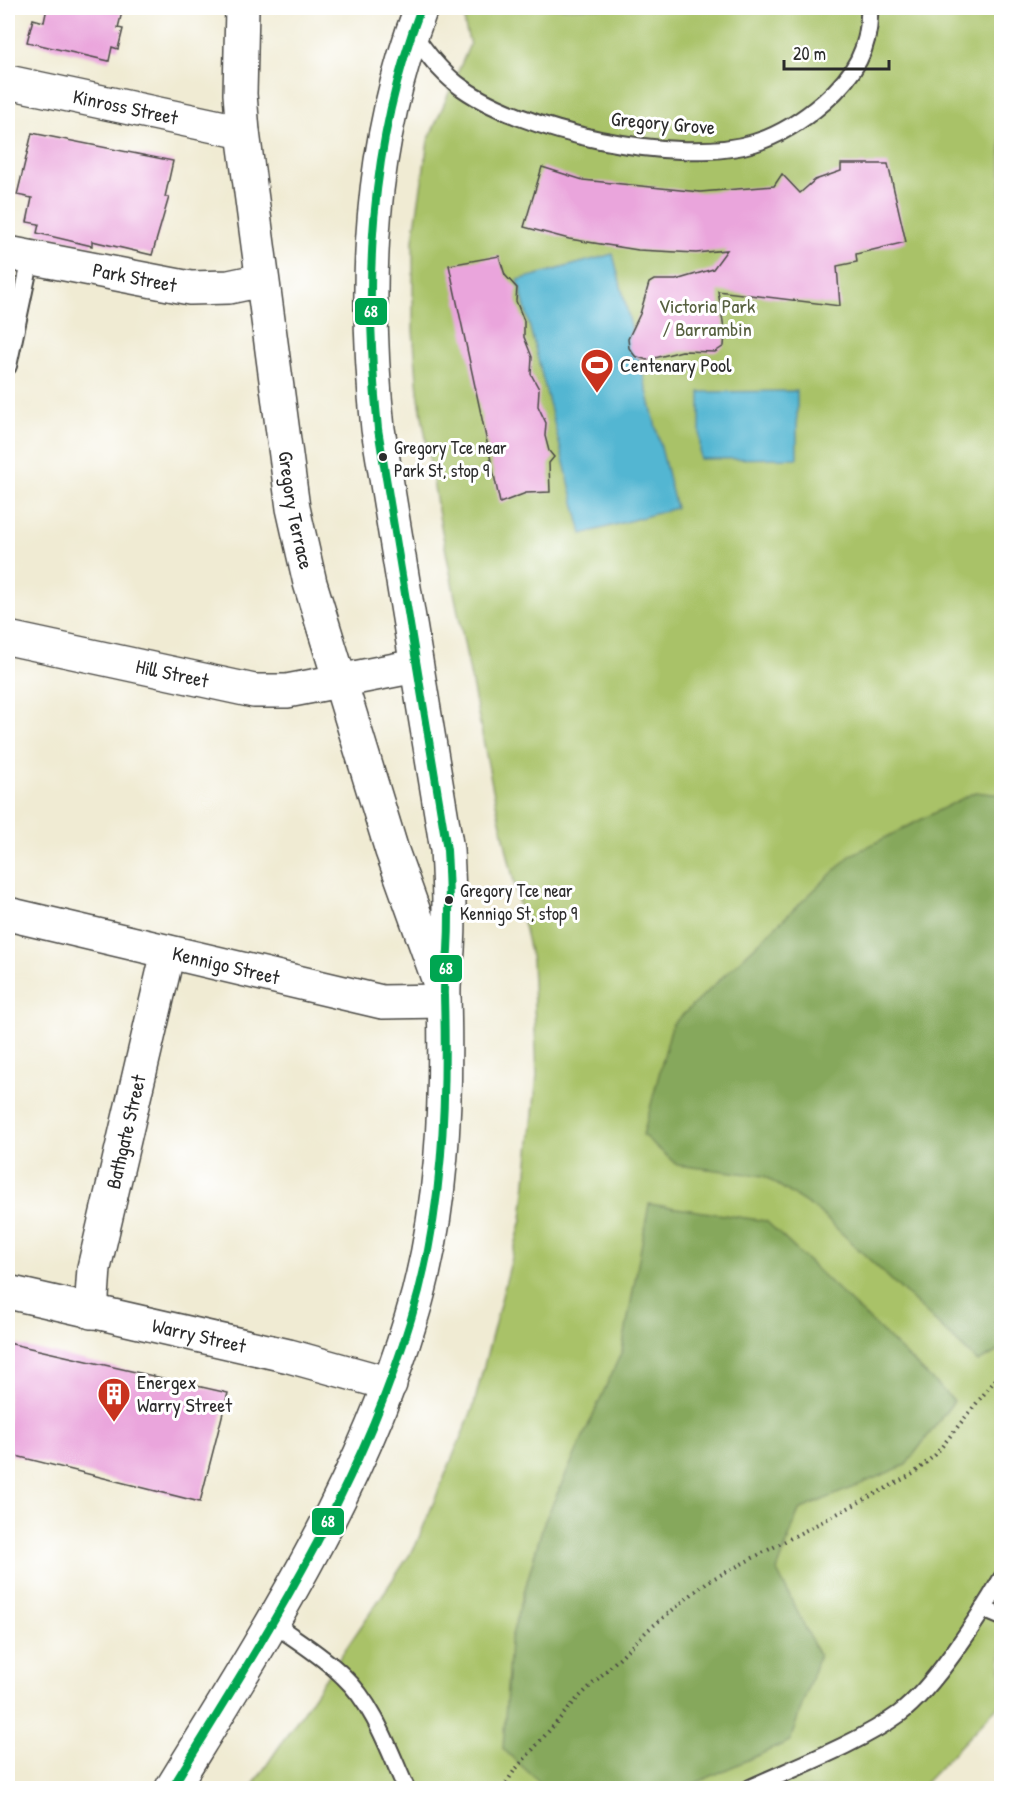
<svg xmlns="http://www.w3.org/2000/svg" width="1009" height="1796" font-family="'Patrick Hand',sans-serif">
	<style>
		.green { fill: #a9c268; stroke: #6a764a; stroke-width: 1.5 }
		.forest { fill: #86a85c; stroke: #586a44; stroke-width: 1.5 }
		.water { fill: #53b6d2; stroke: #3f707e; stroke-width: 1.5 }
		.building { fill: #eaa5dc }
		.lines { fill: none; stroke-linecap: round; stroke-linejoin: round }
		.service-casing { stroke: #494844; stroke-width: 20 }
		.minor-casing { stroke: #494844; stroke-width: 36 }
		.primary-casing { stroke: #494844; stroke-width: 36 }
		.path { stroke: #494844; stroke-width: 4; stroke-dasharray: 1.5 4.5; stroke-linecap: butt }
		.service { stroke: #fff; stroke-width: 16 }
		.minor { stroke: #fff; stroke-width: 33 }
		.primary { stroke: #fff; stroke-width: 33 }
		.bus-1-casing { stroke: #fff; stroke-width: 12 }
		.bus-1 { stroke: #00a651; stroke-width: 8 }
		.bus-dot { fill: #2b2b2b; stroke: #fff; stroke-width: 2 }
		.labels { text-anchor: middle; stroke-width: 6; stroke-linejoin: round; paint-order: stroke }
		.bus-label { font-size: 18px; fill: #2b2b2b; stroke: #fff; text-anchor: start }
		.street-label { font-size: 20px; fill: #2b2b2b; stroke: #fff }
		.park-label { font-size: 20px; fill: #576040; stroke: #fff }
		.poi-label { font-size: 20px; fill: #2b2b2b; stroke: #fff; text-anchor: start }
		.line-badge { stroke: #fff; stroke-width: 2 }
		.badge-label { font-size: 16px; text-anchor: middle; font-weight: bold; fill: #fff }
	</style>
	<rect width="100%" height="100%" fill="#fff"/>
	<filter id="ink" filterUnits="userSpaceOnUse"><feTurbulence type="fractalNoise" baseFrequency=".0167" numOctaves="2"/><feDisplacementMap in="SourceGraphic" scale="12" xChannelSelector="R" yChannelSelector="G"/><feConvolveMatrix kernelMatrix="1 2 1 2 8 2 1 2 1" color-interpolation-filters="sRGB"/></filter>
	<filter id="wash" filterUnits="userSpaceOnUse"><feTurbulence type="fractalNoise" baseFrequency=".008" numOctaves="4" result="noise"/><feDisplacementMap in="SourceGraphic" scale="24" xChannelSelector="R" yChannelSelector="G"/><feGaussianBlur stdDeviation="1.35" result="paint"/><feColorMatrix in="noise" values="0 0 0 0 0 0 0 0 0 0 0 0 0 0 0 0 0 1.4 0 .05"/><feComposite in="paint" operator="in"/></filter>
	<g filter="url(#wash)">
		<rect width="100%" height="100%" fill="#f0ebd3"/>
		<path class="green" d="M465,8h536v1695l-81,85h-669l164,-241 58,-139 49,-189 15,-144 -5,-114 -39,-171 -54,-274 -21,-124 -5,-62v-90l15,-99 42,-97 -5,-18z"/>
		<g class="forest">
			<path d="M975,792l27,3v554l-24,13 -161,-152 -53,-34 -87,-11 -34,-30 29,-110 179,-170z"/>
			<path d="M649,1204l117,17 188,180 -48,64 -107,45 -22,61 42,84 -29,86 -105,47h-139l-43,-39 7,-107 33,-117 79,-174z"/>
		</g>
		<g class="water">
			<path d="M613,254l63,254 -94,26 -64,-254z"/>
			<path d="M797,391v67l-97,1v-67z"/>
		</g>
		<g id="blocks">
			<g class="building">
				<path d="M47,8h76l-5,20 5,1 -5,20 -6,-2 -3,14 -82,-19 6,-23 11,3z"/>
				<path d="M32,133l141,28 -8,36h4l-17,58 -60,-14v5l-55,-13 2,-9 -12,-2 5,-24 -15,-3z"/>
				<path d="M841,164h47l18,78 -50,12 1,8 -20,4 3,40 -122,-15 7,43 -1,12 -9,6 -33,-1 -35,9 -12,-4 -6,-8 -1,-9 12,-25 9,-31 5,-3h22l37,-11 14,-19 -31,3 -58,-3 -69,-11 -45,-12 18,-60 41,13 117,12 74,-6 8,-12 18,19 15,-13 26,-9z"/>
				<path d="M499,256l6,19 12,13 -1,13 8,20v16l8,20 -1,17 8,15 -1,17 8,17 -1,13 4,15 5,6 -5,6 1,29 -24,1 -26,10 -51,-238z"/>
				<path d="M8,1343l220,50 -28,109 -192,-48z"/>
			</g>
		</g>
	</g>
	<g filter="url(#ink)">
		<use href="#blocks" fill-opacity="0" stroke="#494844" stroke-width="1.5"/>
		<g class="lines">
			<g class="service-casing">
				<g id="service">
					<path d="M412,33c14,19 27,37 45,51 61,48 223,82 297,59 27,-8 49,-23 70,-41 30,-26 47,-54 45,-94"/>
					<path d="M8,366l23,-108"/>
					<path d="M983,1609l19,8"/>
					<path d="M273,1623c23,17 49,32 70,53 31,29 46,74 63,112"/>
					<path d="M750,1788c46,-21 109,-45 149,-74 34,-25 81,-98 103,-136"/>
				</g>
			</g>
			<g class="minor-casing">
				<g id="minor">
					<path id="s1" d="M8,82l235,50"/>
					<path id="s2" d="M8,253l182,35 39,-1 33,-7"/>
					<path id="s3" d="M8,638l246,53h33l52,-10"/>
					<path id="s4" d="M8,914l374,88 62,-1"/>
					<path id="s5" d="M8,1292l281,64 101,28"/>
					<path id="s6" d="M91,1312l3,-44 74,-316"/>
				</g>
			</g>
			<g class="primary-casing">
				<g id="primary">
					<path id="s7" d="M242,8l-2,86 3,38 50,376 17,75 82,268 49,136"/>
					<path d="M339,681l77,-15"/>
					<path d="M172,1788c92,-150 188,-298 239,-469 32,-104 36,-216 33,-323 -1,-15 3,-31 4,-46 2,-33 1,-66 -1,-100l-69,-421c-15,-145 -9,-284 43,-421"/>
				</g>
			</g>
			<path class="path" d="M503,1788l11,-17 62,-71 72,-70 59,-48 206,-108 22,-19 61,-76 6,-2"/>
			<use href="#service" class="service"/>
			<use href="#minor" class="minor"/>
			<use href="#primary" class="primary"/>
			<g class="bus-1-casing">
				<path id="bus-1" d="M172,1788c92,-150 188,-298 239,-469 32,-104 36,-216 33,-323 -1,-15 3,-31 4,-46 2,-33 1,-66 -1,-100l-69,-421c-15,-145 -9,-284 43,-421"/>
			</g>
			<use href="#bus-1" class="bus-1"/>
		</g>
	</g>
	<defs>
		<g id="stadium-pin" transform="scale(1.725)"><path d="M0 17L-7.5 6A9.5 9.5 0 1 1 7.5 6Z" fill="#c8321e" stroke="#fff"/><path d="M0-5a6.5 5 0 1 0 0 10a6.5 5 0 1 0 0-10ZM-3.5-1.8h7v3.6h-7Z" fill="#fff"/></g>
		<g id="building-pin" transform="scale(1.725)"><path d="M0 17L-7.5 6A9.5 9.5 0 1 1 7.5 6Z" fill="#c8321e" stroke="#fff"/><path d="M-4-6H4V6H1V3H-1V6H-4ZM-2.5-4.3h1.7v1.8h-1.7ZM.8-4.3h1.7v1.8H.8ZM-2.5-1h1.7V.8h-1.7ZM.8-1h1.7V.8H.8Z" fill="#fff"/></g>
	</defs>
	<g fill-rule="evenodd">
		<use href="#stadium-pin" x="597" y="365"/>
		<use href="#building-pin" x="114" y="1394"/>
	</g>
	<g class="bus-dot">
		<circle cx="383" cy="457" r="5"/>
		<circle cx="449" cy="900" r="5"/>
	</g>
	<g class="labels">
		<g class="bus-label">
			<text x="394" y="454">Gregory Tce near<tspan x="394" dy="23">Park St, stop 9</tspan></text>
			<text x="460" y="897">Gregory Tce near<tspan x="460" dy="23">Kennigo St, stop 9</tspan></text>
		</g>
		<g class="street-label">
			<text dy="7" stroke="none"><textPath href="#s1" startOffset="120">Kinross Street</textPath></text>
			<text transform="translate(663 123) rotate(5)" y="7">Gregory Grove</text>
			<text dy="7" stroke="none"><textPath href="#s2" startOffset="129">Park Street</textPath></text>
			<text dy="7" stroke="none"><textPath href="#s7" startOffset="506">Gregory Terrace</textPath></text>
			<text dy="7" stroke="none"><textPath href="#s3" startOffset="168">Hill Street</textPath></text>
			<text dy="7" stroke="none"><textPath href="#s4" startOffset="224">Kennigo Street</textPath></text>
			<text dy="7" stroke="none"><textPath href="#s6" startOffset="184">Bathgate Street</textPath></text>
			<text dy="7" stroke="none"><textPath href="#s5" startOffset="196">Warry Street</textPath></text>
		</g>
		<g class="park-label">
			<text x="707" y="313">Victoria Park<tspan x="707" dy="23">/ Barrambin</tspan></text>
		</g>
		<g class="poi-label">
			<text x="620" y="372">Centenary Pool</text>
			<text x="137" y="1389">Energex<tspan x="137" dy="23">Warry Street</tspan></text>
		</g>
	</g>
	<g class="line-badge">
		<rect x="354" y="297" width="34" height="29" rx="6" fill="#00a651"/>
		<rect x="429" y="954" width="34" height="29" rx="6" fill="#00a651"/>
		<rect x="311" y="1507" width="34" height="29" rx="6" fill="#00a651"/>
	</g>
	<g class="badge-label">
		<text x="371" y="317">68</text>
		<text x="446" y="974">68</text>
		<text x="328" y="1527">68</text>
	</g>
	<rect width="1009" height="1796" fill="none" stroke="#fff" stroke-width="30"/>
	<path d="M784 60v9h105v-9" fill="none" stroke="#2b2b2b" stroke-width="3"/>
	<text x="793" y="60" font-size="18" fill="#2b2b2b" stroke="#ffffff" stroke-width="4.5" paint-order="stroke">20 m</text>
</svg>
